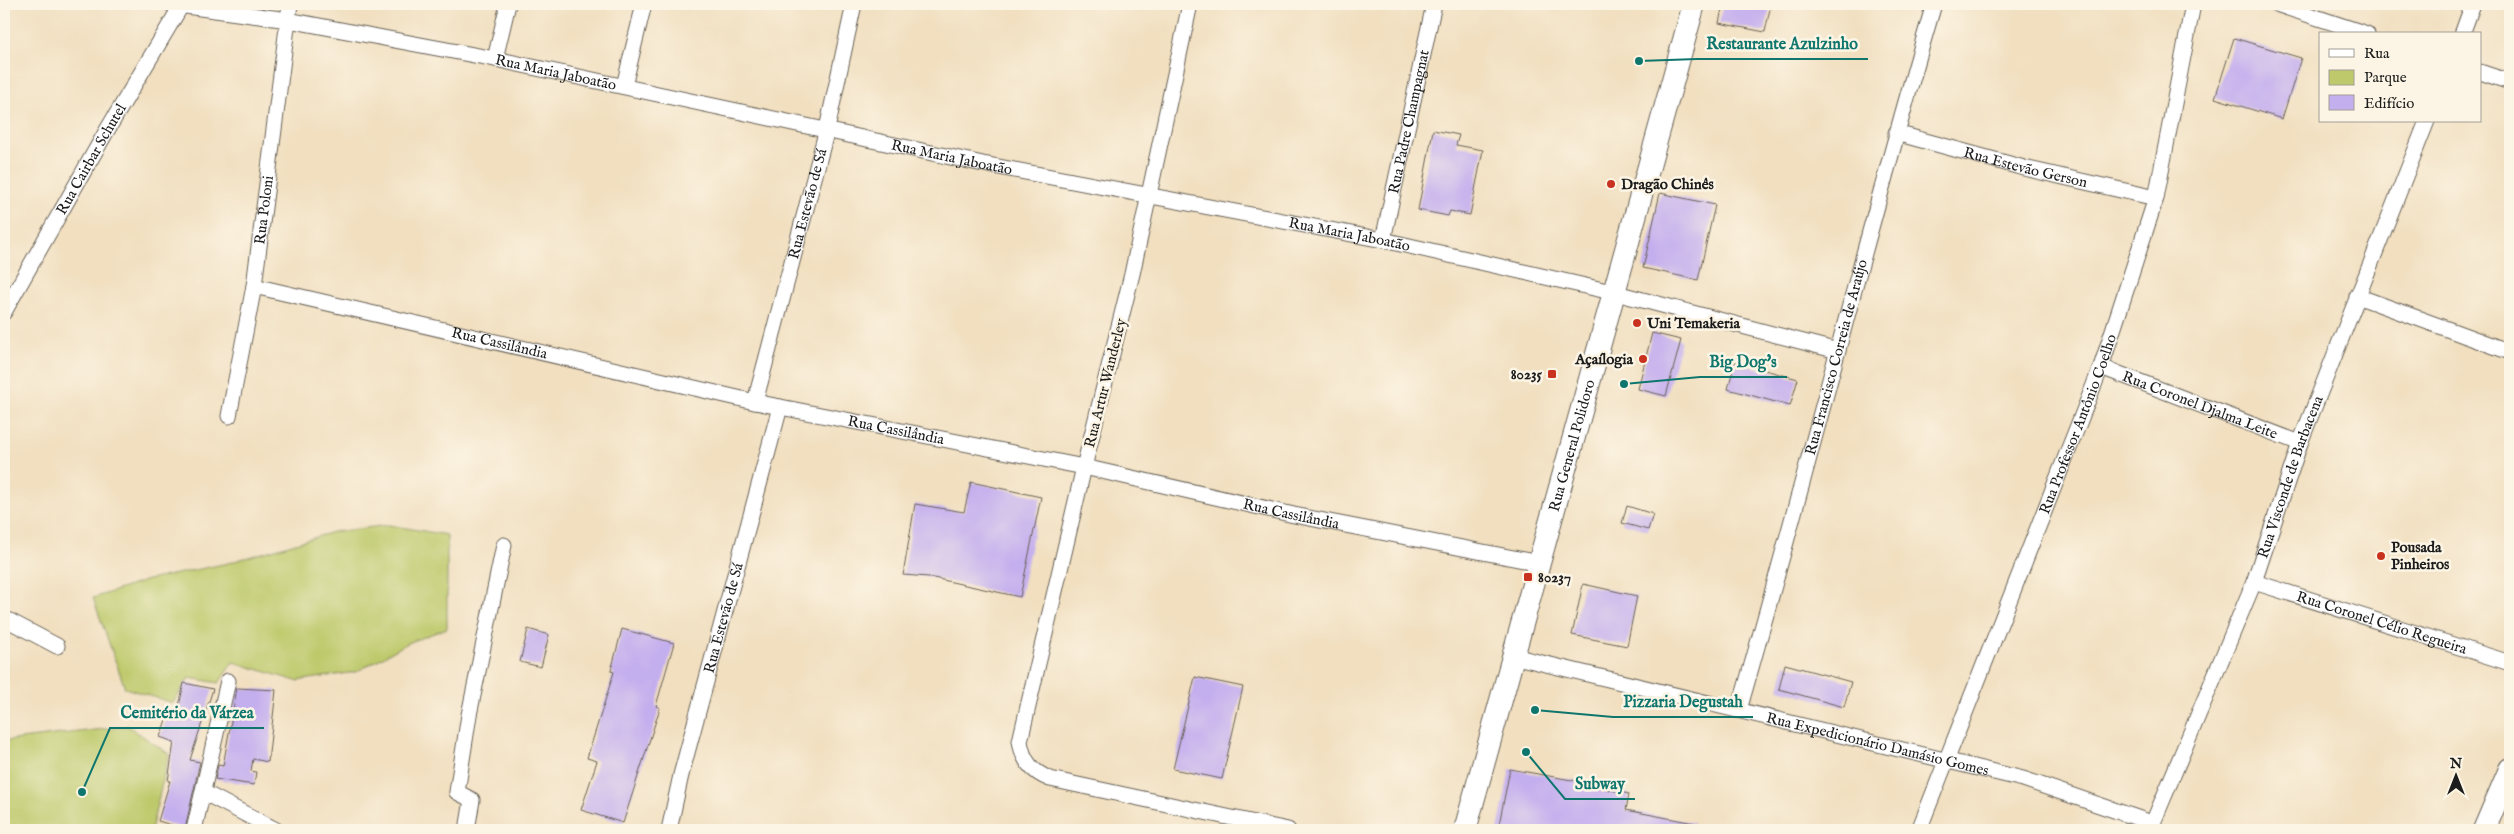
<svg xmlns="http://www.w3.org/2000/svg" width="2514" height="834" font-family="'IM FELL English',serif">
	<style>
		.green { fill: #bdc96b; stroke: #6c7244 }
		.building { fill: #c4afee }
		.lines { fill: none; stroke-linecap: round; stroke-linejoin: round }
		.street-casing { stroke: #676055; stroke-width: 17 }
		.secondary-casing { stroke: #676055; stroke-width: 24 }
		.street { stroke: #fff; stroke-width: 15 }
		.secondary { stroke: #fff; stroke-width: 22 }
		.poi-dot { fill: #c8321e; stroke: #fcf5e5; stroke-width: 2 }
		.labels { text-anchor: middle; stroke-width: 5; stroke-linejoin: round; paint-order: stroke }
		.street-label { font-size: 15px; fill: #1c1c1c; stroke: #fcf5e5 }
		.poi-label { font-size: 15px; font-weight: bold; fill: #1c1c1c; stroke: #fcf5e5; text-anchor: start }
		.leader { fill: none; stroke: #0f766e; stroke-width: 2 }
		.callout-dot { fill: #0f766e; stroke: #fcf5e5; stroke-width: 2 }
		.callout-label { font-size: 16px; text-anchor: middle; font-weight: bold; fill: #0f766e; stroke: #fcf5e5; stroke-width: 5; stroke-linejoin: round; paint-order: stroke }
	</style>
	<rect width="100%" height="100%" fill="#fcf5e5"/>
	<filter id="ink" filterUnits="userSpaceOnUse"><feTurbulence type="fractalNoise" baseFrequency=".02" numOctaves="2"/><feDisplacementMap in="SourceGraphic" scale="10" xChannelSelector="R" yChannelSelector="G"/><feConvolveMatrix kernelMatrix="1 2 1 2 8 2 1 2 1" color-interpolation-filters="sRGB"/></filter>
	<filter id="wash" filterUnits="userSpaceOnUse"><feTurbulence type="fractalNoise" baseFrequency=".0096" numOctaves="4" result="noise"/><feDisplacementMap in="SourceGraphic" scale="20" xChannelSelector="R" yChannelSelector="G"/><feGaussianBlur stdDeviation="1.12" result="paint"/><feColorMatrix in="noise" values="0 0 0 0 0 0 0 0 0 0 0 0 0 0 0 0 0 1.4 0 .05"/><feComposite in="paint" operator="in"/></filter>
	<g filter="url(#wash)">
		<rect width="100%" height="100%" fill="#f1dfc0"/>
		<g class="green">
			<path d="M389,525l58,10v93l-39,15 -52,29 -60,9 -63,-19 -14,21 -30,-5 -16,25 -48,-15 -32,-90 55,-18 80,-17 105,-31z"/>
			<path d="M128,726l41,28 -18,76h-147v-89z"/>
		</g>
		<g id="blocks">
			<g class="building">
				<path d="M1723,4h48l-6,28 -46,-9z"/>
				<path d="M2234,38l67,20 -19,61 -67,-21z"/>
				<path d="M1433,130l26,5 -3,10 27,5 -13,65 -20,-4 -2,5 -30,-6z"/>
				<path d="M1660,193l55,12 -17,75 -55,-12z"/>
				<path d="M1652,333l29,7 -15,56 -28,-7z"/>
				<path d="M1735,362l63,17 -8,27 -62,-17z"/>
				<path d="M971,482l70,15 -21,100 -91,-20 -26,-2 12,-71 49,8z"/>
				<path d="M1627,506l26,8 -5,16 -26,-7z"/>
				<path d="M1583,584l54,12 -10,50 -55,-11z"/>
				<path d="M528,629l21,6 -8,32 -21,-5z"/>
				<path d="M622,629l52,14 -18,63 4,2 -37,115 -42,-13 16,-49 -10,-3 27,-86 -3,-1z"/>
				<path d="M1785,664l66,18 -7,25 -65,-18z"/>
				<path d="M1195,677l48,10 -21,92 -49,-10z"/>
				<path d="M184,683l29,6 -23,71 10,2 -15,67 -27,-8 12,-40h-2l6,-39 -14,-5 7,-20 9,3z"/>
				<path d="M237,688l39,2 -8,72 -15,-3 -2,12 5,1 -2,13 -39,-6 3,-14 5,1z"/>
				<path d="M1510,769l84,15 -1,2 36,8 -3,16 68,13 -1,7h-195z"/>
			</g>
		</g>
	</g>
	<g filter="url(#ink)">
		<use href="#blocks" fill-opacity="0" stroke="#676055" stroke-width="1"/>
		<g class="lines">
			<g class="street-casing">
				<g id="street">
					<path id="s1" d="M171,4l117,16 207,39 488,105 400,76 233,53 222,58"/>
					<path d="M1190,4l-58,270 -48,193 -64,274c3,20 12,31 30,38l238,51"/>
					<path d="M2276,4l91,30"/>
					<path d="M2462,34l11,-30"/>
					<path d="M495,59l13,-55"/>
					<path d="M2480,72l30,10"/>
					<path d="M624,86l20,-82"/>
					<path id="s2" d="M1896,133l128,35 132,30"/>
					<path id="s3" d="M1383,240l51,-236"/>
					<path id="s4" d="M254,286l501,116 329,65 210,48 245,48"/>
					<path d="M2357,296l153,56"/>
					<path id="s5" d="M4,312l102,-180 75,-126"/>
					<path id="s6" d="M2101,367l199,76"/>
					<path id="s7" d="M755,402l72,-273 27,-125"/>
					<path id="s8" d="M229,416l25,-130 36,-282"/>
					<path id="s9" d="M2254,582l256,81"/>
					<path d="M4,618l53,28"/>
					<path id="s10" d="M1513,656l510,123 129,44"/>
					<path id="s11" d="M1739,710c68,-235 126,-472 195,-706"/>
					<path d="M203,792l73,38"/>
					<path d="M194,830l34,-149"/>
					<path d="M467,830l5,-30 -15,-8 12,-77 35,-170"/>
					<path id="s12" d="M669,830l12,-55 99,-368"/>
					<path id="s13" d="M1919,830l182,-463 55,-169 37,-194"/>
					<path id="s14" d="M2150,830l104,-248 46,-139 127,-322"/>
				</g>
			</g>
			<g class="secondary-casing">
				<g id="secondary">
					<path id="s15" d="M1465,830l229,-826"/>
					<path d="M2484,830l26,-61"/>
				</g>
			</g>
			<use href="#street" class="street"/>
			<use href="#secondary" class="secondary"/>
		</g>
	</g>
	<g class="poi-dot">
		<circle cx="1611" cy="184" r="5"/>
		<circle cx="1637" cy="323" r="5"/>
		<circle cx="1643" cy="359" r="5"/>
		<rect x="1547" y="369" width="10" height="10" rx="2.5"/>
		<circle cx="2381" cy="556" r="5"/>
		<rect x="1523" y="572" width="10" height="10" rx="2.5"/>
	</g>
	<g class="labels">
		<g class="street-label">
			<text dy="5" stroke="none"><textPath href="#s1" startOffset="391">Rua Maria Jaboatão</textPath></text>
			<text dy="5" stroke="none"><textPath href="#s3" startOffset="121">Rua Padre Champagnat</textPath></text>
			<text dy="5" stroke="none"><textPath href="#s1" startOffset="796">Rua Maria Jaboatão</textPath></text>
			<text dy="5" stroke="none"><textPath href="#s5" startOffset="176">Rua Cairbar Schutel</textPath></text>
			<text dy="5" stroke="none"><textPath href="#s2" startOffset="134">Rua Estevão Gerson</textPath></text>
			<text dy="5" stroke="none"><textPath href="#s7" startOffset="205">Rua Estevão de Sá</textPath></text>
			<text dy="5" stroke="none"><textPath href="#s8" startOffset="209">Rua Poloni</textPath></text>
			<text dy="5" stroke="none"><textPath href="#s1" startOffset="1201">Rua Maria Jaboatão</textPath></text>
			<text dy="5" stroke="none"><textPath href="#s4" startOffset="252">Rua Cassilândia</textPath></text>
			<text dy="5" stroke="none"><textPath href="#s11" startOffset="366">Rua Francisco Correia de Araújo</textPath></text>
			<text transform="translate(1105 383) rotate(-76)" y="5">Rua Artur Wanderley</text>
			<text dy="5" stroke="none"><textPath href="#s6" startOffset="106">Rua Coronel Djalma Leite</textPath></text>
			<text dy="5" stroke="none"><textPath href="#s13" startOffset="436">Rua Professor Antônio Coelho</textPath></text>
			<text dy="5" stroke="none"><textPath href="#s4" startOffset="658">Rua Cassilândia</textPath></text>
			<text dy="5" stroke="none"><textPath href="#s15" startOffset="399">Rua General Polidoro</textPath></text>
			<text dy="5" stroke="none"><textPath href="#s14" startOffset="380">Rua Visconde de Barbacena</textPath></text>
			<text dy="5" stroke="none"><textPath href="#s4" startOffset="1062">Rua Cassilândia</textPath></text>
			<text dy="5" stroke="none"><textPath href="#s12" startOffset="219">Rua Estevão de Sá</textPath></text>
			<text dy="5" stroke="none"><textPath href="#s9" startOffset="134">Rua Coronel Célio Regueira</textPath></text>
			<text dy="5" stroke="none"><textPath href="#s10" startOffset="375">Rua Expedicionário Damásio Gomes</textPath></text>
		</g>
		<g class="poi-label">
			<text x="1621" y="189">Dragão Chinês</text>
			<text x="1647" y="328">Uni Temakeria</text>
			<text x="1633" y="364" text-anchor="end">Açaílogia</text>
			<text x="1542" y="379" text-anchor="end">80235</text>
			<text x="2391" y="552">Pousada<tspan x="2391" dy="17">Pinheiros</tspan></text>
			<text x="1538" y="582">80237</text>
		</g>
	</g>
	<path class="leader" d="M1639 61L1697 59H1868M1624 384L1700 377H1787M1535 710L1613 717H1753M82 792L110 728H264M1526 752L1565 799H1635"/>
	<g class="callout-dot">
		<circle cx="1639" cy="61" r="5"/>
		<circle cx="1624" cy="384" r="5"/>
		<circle cx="1535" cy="710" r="5"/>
		<circle cx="82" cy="792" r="5"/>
		<circle cx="1526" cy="752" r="5"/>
	</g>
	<g class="callout-label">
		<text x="1782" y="49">Restaurante Azulzinho</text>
		<text x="1743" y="367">Big Dog's</text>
		<text x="1683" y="707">Pizzaria Degustah</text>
		<text x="187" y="718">Cemitério da Várzea</text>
		<text x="1600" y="789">Subway</text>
	</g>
	<rect width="2514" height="834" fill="none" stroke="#fcf5e5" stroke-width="20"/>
	<rect x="2319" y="32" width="162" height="90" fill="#fcf5e5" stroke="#a29e95"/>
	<rect x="2329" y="49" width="25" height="8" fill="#ffffff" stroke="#a29e95"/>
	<text x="2364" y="58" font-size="15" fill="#1c1c1c">Rua</text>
	<rect x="2329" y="70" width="25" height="15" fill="#bdc96b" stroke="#a29e95"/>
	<text x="2364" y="82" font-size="15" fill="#1c1c1c">Parque</text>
	<rect x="2329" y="95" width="25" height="15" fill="#c4afee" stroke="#a29e95"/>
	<text x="2364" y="108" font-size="15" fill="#1c1c1c">Edifício</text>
	<g transform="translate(2456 776)" stroke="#fcf5e5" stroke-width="4" paint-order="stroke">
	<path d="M0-4L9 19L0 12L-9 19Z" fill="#1c1c1c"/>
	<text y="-8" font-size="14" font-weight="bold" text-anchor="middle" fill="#1c1c1c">N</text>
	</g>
</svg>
